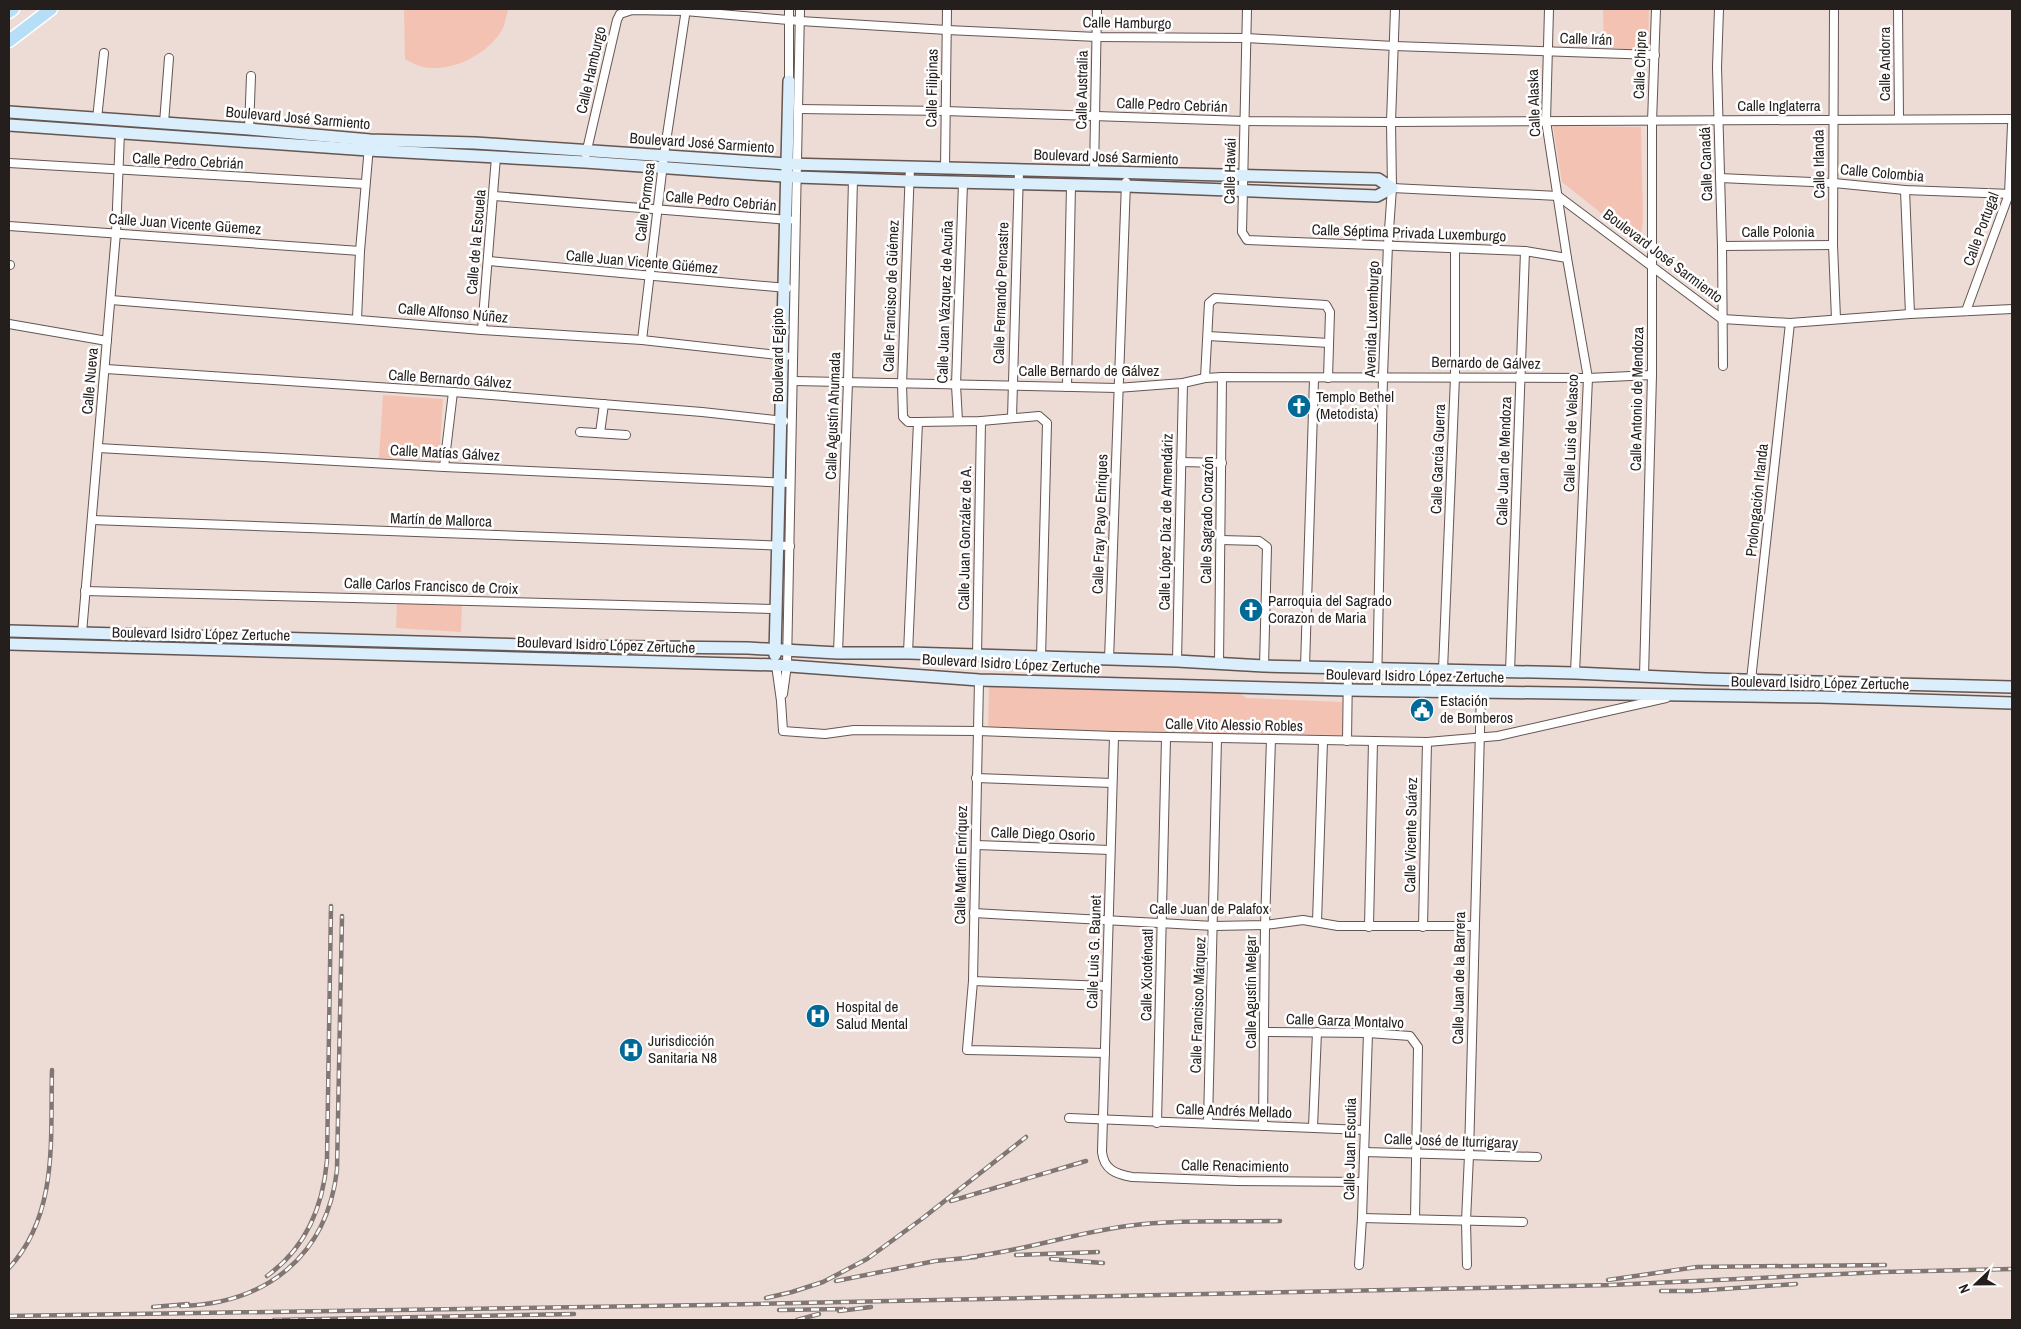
<svg xmlns="http://www.w3.org/2000/svg" width="2021" height="1329" font-family="'Archivo Narrow',sans-serif">
	<style>
		.green { fill: #f4c2b3 }
		.lines { fill: none; stroke-linecap: round; stroke-linejoin: round }
		.street-casing { stroke: #655652; stroke-width: 10 }
		.secondary-casing { stroke: #655652; stroke-width: 14 }
		.primary-casing { stroke: #fff; stroke-width: 15 }
		.street { stroke: #fff; stroke-width: 8 }
		.secondary { stroke: #daeefb; stroke-width: 11 }
		.primary { stroke: #b6def7; stroke-width: 12 }
		.rail-casing { stroke: #817672; stroke-width: 4.5 }
		.rail { stroke: #fff; stroke-width: 2.5; stroke-dasharray: 8; stroke-linecap: butt }
		.labels { text-anchor: middle; stroke-width: 5; stroke-linejoin: round; paint-order: stroke }
		.street-label { font-size: 15px; fill: #241e1c; stroke: #fff }
		.poi-label { font-size: 15px; fill: #241e1c; stroke: #fff; text-anchor: start }
	</style>
	<rect width="100%" height="100%" fill="#eddbd5"/>
	<g class="green">
		<path d="M404,9h104c-1,6 -3,13 -5,19 -14,26 -51,45 -80,39 -6,-1 -12,-5 -18,-8z"/>
		<path d="M1603,9h46l-1,42 -44,-4z"/>
		<path d="M1553,126l88,1 2,93 -3,24 -78,-62z"/>
		<path d="M383,395l60,4 -4,62 -60,-3z"/>
		<path d="M397,601l65,4 -1,27 -65,-4z"/>
		<path d="M989,687l246,3 11,8 96,4v33l-354,-5z"/>
	</g>
	<g class="lines">
		<g class="street-casing">
			<g id="street">
				<path d="M789,9v72"/>
				<path d="M1247,9l-5,223 5,8 278,11 42,7"/>
				<path d="M1549,9l-3,112 21,137 21,120 -13,295"/>
				<path d="M1719,9l-2,58 5,179 1,120"/>
				<path d="M1834,9l-1,236 3,74"/>
				<path d="M1898,9l1,109"/>
				<path d="M798,109l147,2 299,10 147,1 621,-3"/>
				<path d="M97,119l7,-66"/>
				<path d="M164,123l5,-65"/>
				<path d="M249,129l2,-53"/>
				<path d="M586,154l31,-134 3,-6 12,-4 53,1 115,10 147,9 150,7 149,1 148,8 261,9"/>
				<path d="M9,163l356,21"/>
				<path d="M910,167l-8,217 1,33 5,5h10l63,-1 58,-5 8,7 -6,235"/>
				<path d="M945,168l2,-159"/>
				<path d="M1094,172l3,-163"/>
				<path d="M1720,178l114,5 71,7 107,4"/>
				<path d="M1392,188l166,8 164,123 68,4 120,-9 102,-5"/>
				<path d="M1905,190l5,124"/>
				<path d="M494,196l295,24"/>
				<path d="M9,226l351,25"/>
				<path d="M1722,246l111,-1"/>
				<path d="M489,261l298,27"/>
				<path d="M9,265h1"/>
				<path d="M111,300l371,30 160,10 144,16"/>
				<path d="M1966,311l43,-117 3,-69"/>
				<path d="M357,319l3,-68 9,-105"/>
				<path d="M9,324l98,17"/>
				<path d="M482,330l14,-173"/>
				<path d="M1208,336l121,7"/>
				<path d="M642,340l22,-185 22,-146"/>
				<path d="M106,369l347,23 249,20 82,9"/>
				<path d="M1205,378l4,-75 6,-5 111,7 4,7 -2,66"/>
				<path d="M794,381l323,7 66,-5 22,-5 17,-1 366,1 64,-3"/>
				<path d="M1067,387l4,-202"/>
				<path d="M1012,418l7,-248"/>
				<path d="M958,421l-2,-36 7,-202"/>
				<path d="M580,432l46,3"/>
				<path d="M600,433l4,-29"/>
				<path d="M98,448l346,19 346,16"/>
				<path d="M1181,462l41,1"/>
				<path d="M444,467l9,-75"/>
				<path d="M92,520l698,26"/>
				<path d="M1221,540l38,1 8,6 -3,119"/>
				<path d="M85,591l690,18"/>
				<path d="M82,633l34,-400 4,-101"/>
				<path d="M838,653l10,-271 5,-203"/>
				<path d="M908,653l10,-231"/>
				<path d="M977,656l4,-235"/>
				<path d="M1109,660l17,-478"/>
				<path d="M1177,661l6,-278"/>
				<path d="M1219,664l3,-287"/>
				<path d="M776,665l5,36 2,30 42,3 29,-4 124,1 136,5 313,6 71,-6 168,-38"/>
				<path d="M1305,667l9,-288"/>
				<path d="M1443,670l12,-293v-128"/>
				<path d="M1510,672l15,-421"/>
				<path d="M1644,676l8,-301v-253l4,-113"/>
				<path d="M979,680l-6,301 -6,69 138,3"/>
				<path d="M1751,680l39,-357"/>
				<path d="M1377,690l6,-314 5,-132 4,-56 -1,-66 4,-113"/>
				<path d="M783,694l4,-29 13,-656"/>
				<path d="M1114,736l-12,416c2,18 14,22 30,25l105,4 126,1"/>
				<path d="M1347,741l1,-73"/>
				<path d="M976,778l136,5"/>
				<path d="M976,845l134,5"/>
				<path d="M974,913l240,13 51,-1 38,-5 35,6h136"/>
				<path d="M1317,922l6,-181"/>
				<path d="M1369,927l4,-186"/>
				<path d="M1423,927l4,-185"/>
				<path d="M973,981l133,5"/>
				<path d="M1265,1032l103,1 42,3 8,11 -3,172"/>
				<path d="M1069,1118l295,12"/>
				<path d="M1157,1123l9,-385"/>
				<path d="M1208,1123l9,-385"/>
				<path d="M1263,1126l2,-201 6,-186"/>
				<path d="M1313,1127l4,-95"/>
				<path d="M1364,1152l173,5"/>
				<path d="M1362,1218l161,4"/>
				<path d="M1359,1265l3,-47 6,-185"/>
				<path d="M1467,1265l-1,-44 3,-66 12,-463"/>
			</g>
		</g>
		<g class="secondary-casing">
			<g id="secondary">
				<path d="M9,112l240,17 121,11 105,3 312,21 591,15 14,9"/>
				<path d="M9,125l359,25 217,12 212,15 112,4 217,5 251,10 15,-8"/>
				<path d="M9,631l556,15 183,2 90,5h70l269,8 87,5 311,7 131,6 306,8"/>
				<path d="M9,644l767,21 203,15 369,10 472,7 192,6"/>
				<path d="M775,655l14,-574"/>
			</g>
		</g>
		<g class="primary-casing">
			<g id="primary">
				<path d="M9,12l4,-3"/>
				<path d="M9,41l42,-32"/>
			</g>
		</g>
		<use href="#street" class="street"/>
		<use href="#secondary" class="secondary"/>
		<use href="#primary" class="primary"/>
		<g class="rail-casing">
			<g id="rail">
				<path d="M951,1201l135,-40"/>
				<path d="M1016,1255l82,-3"/>
				<path d="M969,1257c54,-6 105,-24 158,-31 50,-7 102,-4 153,-5"/>
				<path d="M1051,1259l52,4"/>
				<path d="M9,1268c50,-54 41,-130 43,-198"/>
				<path d="M267,1276c39,-28 56,-69 60,-116l4,-254"/>
				<path d="M1608,1280l89,-13 188,-2"/>
				<path d="M836,1281l99,-20 41,-4"/>
				<path d="M1661,1291h32l103,-7"/>
				<path d="M766,1298l26,-6 31,-10 44,-23 56,-41 103,-81"/>
				<path d="M181,1306c85,-2 146,-50 156,-136l5,-254"/>
				<path d="M153,1307l35,-3"/>
				<path d="M779,1310l65,-1"/>
				<path d="M839,1311l32,-4"/>
				<path d="M9,1316l700,-11 902,-20 272,-13 129,-3"/>
				<path d="M274,1320l300,-6"/>
				<path d="M797,1320l22,-6"/>
			</g>
		</g>
		<use href="#rail" class="rail"/>
	</g>
	<defs>
		<g id="church-disc" transform="scale(1.25)"><circle r="9.5" fill="#006996" stroke="#fff"/><path d="M-1.2-6h2.4v3.5h3.3v2.4h-3.3V6h-2.4V-.1h-3.3v-2.4h3.3Z" fill="#fff"/></g>
		<g id="civic-disc" transform="scale(1.25)"><circle r="9.5" fill="#006996" stroke="#fff"/><path d="M-.6-6.5H3V-4.5H.6V-3L4-1V1h2V6H-6V1h2V-1L-.6-3ZM-1.2 2.5V6h2.4V2.5Z" fill="#fff"/></g>
		<g id="hospital-disc" transform="scale(1.25)"><circle r="9.5" fill="#006996" stroke="#fff"/><path d="M-5-5h3v3.5h4V-5h3V5h-3V1.5h-4V5h-3Z" fill="#fff"/></g>
	</defs>
	<g fill-rule="evenodd">
		<use href="#church-disc" x="1299" y="406"/>
		<use href="#church-disc" x="1251" y="610"/>
		<use href="#civic-disc" x="1422" y="710"/>
		<use href="#hospital-disc" x="818" y="1016"/>
		<use href="#hospital-disc" x="631" y="1050"/>
	</g>
	<g class="labels">
		<g class="street-label">
			<text transform="translate(1127 23) rotate(1)" y="5">Calle Hamburgo</text>
			<text transform="translate(1586 39) rotate(2)" y="5">Calle Irán</text>
			<text transform="translate(1885 64) rotate(-90)" y="5">Calle Andorra</text>
			<text transform="translate(1640 65) rotate(-88)" y="5">Calle Chipre</text>
			<text transform="translate(591 70) rotate(-77)" y="5">Calle Hamburgo</text>
			<text transform="translate(932 88) rotate(-89)" y="5">Calle Filipinas</text>
			<text transform="translate(1082 90) rotate(-89)" y="5">Calle Australia</text>
			<text transform="translate(1534 103) rotate(-92)" y="5">Calle Alaska</text>
			<text transform="translate(1172 105) rotate(2)" y="5">Calle Pedro Cebrián</text>
			<text x="1779" y="111">Calle Inglaterra</text>
			<text transform="translate(298 118) rotate(5)" y="5">Boulevard José Sarmiento</text>
			<text transform="translate(702 143) rotate(4)" y="5">Boulevard José Sarmiento</text>
			<text transform="translate(1106 157) rotate(2)" y="5">Boulevard José Sarmiento</text>
			<text transform="translate(188 161) rotate(3)" y="5">Calle Pedro Cebrián</text>
			<text transform="translate(1706 164) rotate(-92)" y="5">Calle Canadá</text>
			<text transform="translate(1819 164) rotate(-91)" y="5">Calle Irlanda</text>
			<text transform="translate(1230 171) rotate(-89)" y="5">Calle Hawái</text>
			<text transform="translate(1882 173) rotate(5)" y="5">Calle Colombia</text>
			<text transform="translate(721 201) rotate(5)" y="5">Calle Pedro Cebrián</text>
			<text transform="translate(645 202) rotate(-83)" y="5">Calle Formosa</text>
			<text transform="translate(185 224) rotate(4)" y="5">Calle Juan Vicente Güemez</text>
			<text transform="translate(1981 229) rotate(-70)" y="5">Calle Portugal</text>
			<text x="1778" y="237">Calle Polonia</text>
			<text transform="translate(1409 233) rotate(2)" y="5">Calle Séptima Privada Luxemburgo</text>
			<text transform="translate(476 242) rotate(-85)" y="5">Calle de la Escuela</text>
			<text transform="translate(1663 256) rotate(37)" y="5">Boulevard José Sarmiento</text>
			<text transform="translate(642 262) rotate(5)" y="5">Calle Juan Vicente Güémez</text>
			<text transform="translate(1001 293) rotate(-88)" y="5">Calle Fernando Pencastre</text>
			<text transform="translate(891 296) rotate(-88)" y="5">Calle Francisco de Güémez</text>
			<text transform="translate(945 302) rotate(-88)" y="5">Calle Juan Vázquez de Acuña</text>
			<text transform="translate(453 313) rotate(5)" y="5">Calle Alfonso Núñez</text>
			<text transform="translate(1372 319) rotate(-88)" y="5">Avenida Luxemburgo</text>
			<text transform="translate(778 355) rotate(-90)" y="5">Boulevard Egipto</text>
			<text transform="translate(1486 363) rotate(1)" y="5">Bernardo de Gálvez</text>
			<text x="1089" y="376">Calle Bernardo de Gálvez</text>
			<text transform="translate(450 379) rotate(4)" y="5">Calle Bernardo Gálvez</text>
			<text transform="translate(90 381) rotate(-85)" y="5">Calle Nueva</text>
			<text transform="translate(1637 399) rotate(-89)" y="5">Calle Antonio de Mendoza</text>
			<text transform="translate(833 416) rotate(-88)" y="5">Calle Agustín Ahumada</text>
			<text transform="translate(1571 433) rotate(-88)" y="5">Calle Luis de Velasco</text>
			<text transform="translate(445 453) rotate(3)" y="5">Calle Matías Gálvez</text>
			<text transform="translate(1438 459) rotate(-88)" y="5">Calle García Guerra</text>
			<text transform="translate(1504 461) rotate(-88)" y="5">Calle Juan de Mendoza</text>
			<text transform="translate(1757 500) rotate(-84)" y="5">Prolongación Irlanda</text>
			<text transform="translate(441 520) rotate(2)" y="5">Martín de Mallorca</text>
			<text transform="translate(1207 520) rotate(-89)" y="5">Calle Sagrado Corazón</text>
			<text transform="translate(1166 522) rotate(-89)" y="5">Calle López Díaz de Armendáriz</text>
			<text transform="translate(1100 524) rotate(-88)" y="5">Calle Fray Payo Enriques</text>
			<text transform="translate(965 538) rotate(-89)" y="5">Calle Juan González de A.</text>
			<text transform="translate(431 586) rotate(2)" y="5">Calle Carlos Francisco de Croix</text>
			<text transform="translate(201 634) rotate(1)" y="5">Boulevard Isidro López Zertuche</text>
			<text transform="translate(606 645) rotate(2)" y="5">Boulevard Isidro López Zertuche</text>
			<text transform="translate(1011 664) rotate(3)" y="5">Boulevard Isidro López Zertuche</text>
			<text transform="translate(1415 676) rotate(1)" y="5">Boulevard Isidro López Zertuche</text>
			<text transform="translate(1820 683) rotate(1)" y="5">Boulevard Isidro López Zertuche</text>
			<text transform="translate(1234 725) rotate(1)" y="5">Calle Vito Alessio Robles</text>
			<text transform="translate(1043 834) rotate(2)" y="5">Calle Diego Osorio</text>
			<text transform="translate(1411 835) rotate(-89)" y="5">Calle Vicente Suárez</text>
			<text transform="translate(961 865) rotate(-89)" y="5">Calle Martín Enríquez</text>
			<text x="1209" y="914">Calle Juan de Palafox</text>
			<text transform="translate(1094 952) rotate(-88)" y="5">Calle Luis G. Baunet</text>
			<text transform="translate(1147 975) rotate(-89)" y="5">Calle Xicoténcatl</text>
			<text transform="translate(1459 978) rotate(-89)" y="5">Calle Juan de la Barrera</text>
			<text transform="translate(1251 992) rotate(-90)" y="5">Calle Agustín Melgar</text>
			<text transform="translate(1198 1005) rotate(-88)" y="5">Calle Francisco Márquez</text>
			<text transform="translate(1345 1021) rotate(2)" y="5">Calle Garza Montalvo</text>
			<text transform="translate(1234 1111) rotate(2)" y="5">Calle Andrés Mellado</text>
			<text transform="translate(1451 1141) rotate(2)" y="5">Calle José de Iturrigaray</text>
			<text transform="translate(1350 1149) rotate(-89)" y="5">Calle Juan Escutia</text>
			<text transform="translate(1235 1166) rotate(1)" y="5">Calle Renacimiento</text>
		</g>
		<g class="poi-label">
			<text x="1316" y="402">Templo Bethel<tspan x="1316" dy="17">(Metodista)</tspan></text>
			<text x="1268" y="606">Parroquia del Sagrado<tspan x="1268" dy="17">Corazon de Maria</tspan></text>
			<text x="1440" y="706">Estación<tspan x="1440" dy="17">de Bomberos</tspan></text>
			<text x="836" y="1012">Hospital de<tspan x="836" dy="17">Salud Mental</tspan></text>
			<text x="648" y="1046">Jurisdicción<tspan x="648" dy="17">Sanitaria N8</tspan></text>
		</g>
	</g>
	<rect width="2021" height="1329" fill="none" stroke="#241e1c" stroke-width="20"/>
	<g transform="translate(1976 1284) rotate(248)" stroke="#ffffff" stroke-width="4" paint-order="stroke">
	<path d="M0-4L9 19L0 12L-9 19Z" fill="#241e1c"/>
	<text y="-8" font-size="14" font-weight="bold" text-anchor="middle" fill="#241e1c">N</text>
	</g>
</svg>
